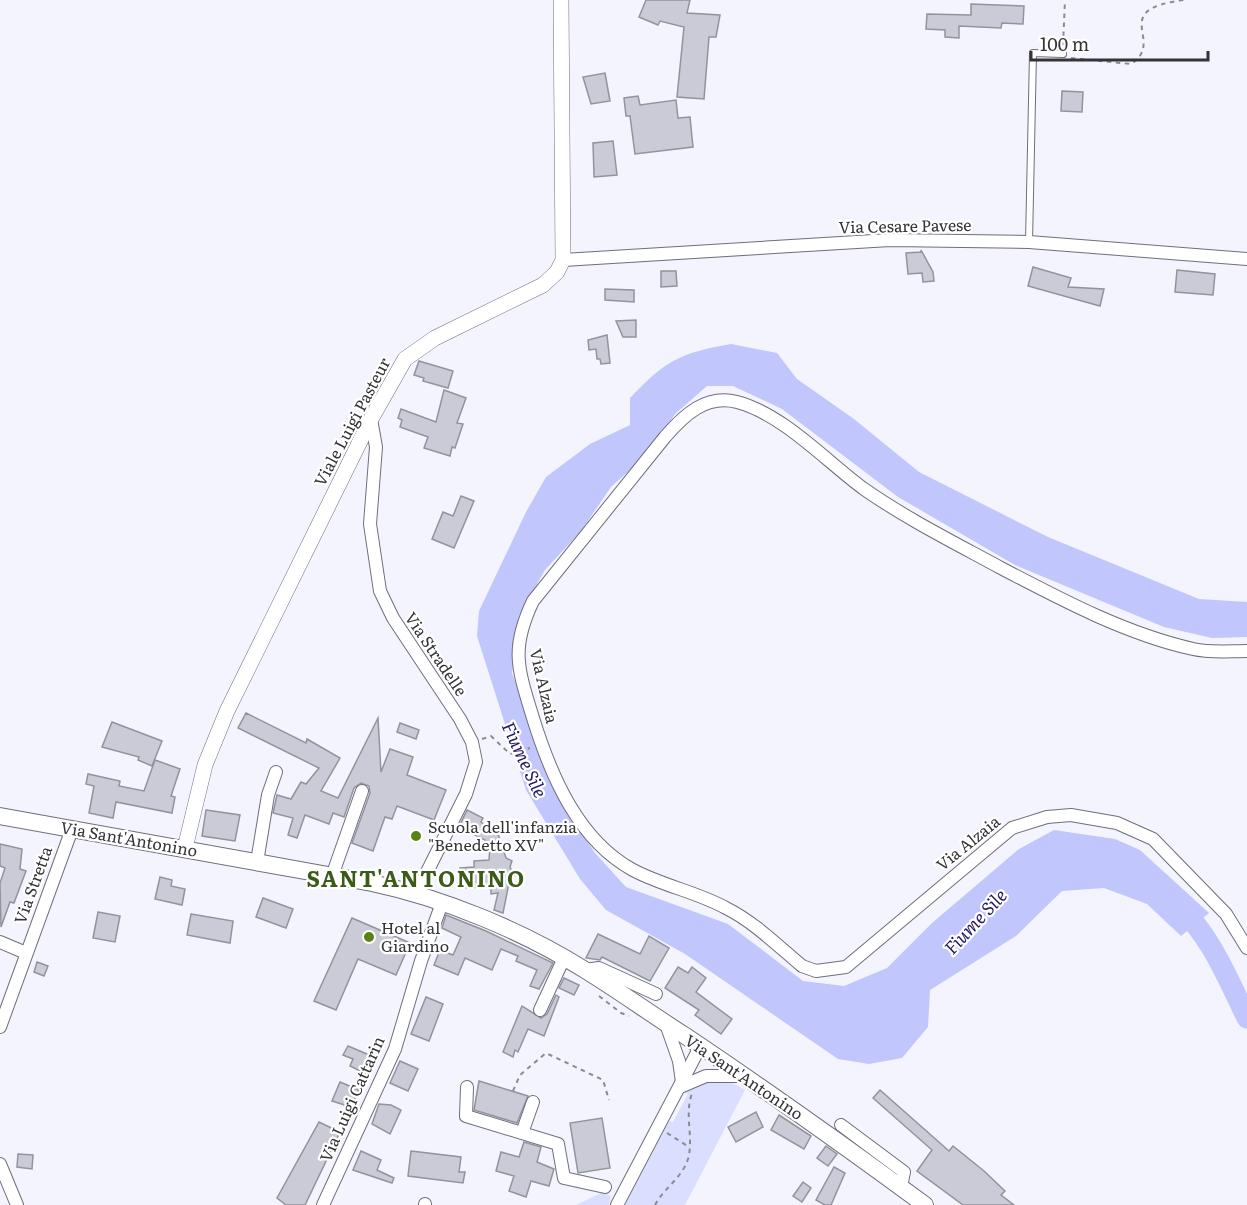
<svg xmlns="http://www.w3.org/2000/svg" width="1247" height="1205" font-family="Literata,serif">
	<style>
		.green { fill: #dadeff }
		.water { fill: #c1c6fd }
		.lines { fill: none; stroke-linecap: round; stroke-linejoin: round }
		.river { stroke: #c1c6fd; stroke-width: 21 }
		.building { fill: #cacbd6; stroke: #91939d; stroke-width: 1.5 }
		.service-casing { stroke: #6e6f79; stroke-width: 8 }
		.minor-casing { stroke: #6e6f79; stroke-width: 14 }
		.tertiary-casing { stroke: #6e6f79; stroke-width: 16 }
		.secondary-casing { stroke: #6e6f79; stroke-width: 18 }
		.path { stroke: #8a8b91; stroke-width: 2; stroke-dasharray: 4.5 4.5; stroke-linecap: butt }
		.service { stroke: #fff; stroke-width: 6 }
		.minor { stroke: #fff; stroke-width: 12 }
		.tertiary { stroke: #fff; stroke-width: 15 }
		.secondary { stroke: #fff; stroke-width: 16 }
		.poi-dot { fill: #578413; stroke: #fff; stroke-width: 2 }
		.labels { text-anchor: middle; stroke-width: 4.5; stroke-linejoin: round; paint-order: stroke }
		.street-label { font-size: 16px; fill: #343438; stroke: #fff }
		.poi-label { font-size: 16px; fill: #343438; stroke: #fff; text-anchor: start }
		.water-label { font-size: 18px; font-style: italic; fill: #231965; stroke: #fff }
		.district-label { font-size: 22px; font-weight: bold; letter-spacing: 1.5px; fill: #3d5b18; stroke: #fff }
	</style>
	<rect width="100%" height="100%" fill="#f3f4fd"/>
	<g class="green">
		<path d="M727,1080l18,10 -60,115h-60l44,-84 4,1 15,-28 -4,-2 14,-10z"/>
		<path d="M603,1192l8,4 -2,9h-33z"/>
	</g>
	<path class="water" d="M731,344l46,9 20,26 57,40 65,53 129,65 151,62 48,3v35l-35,1 -48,-11 -149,-62 -117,-68 -116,-88 -49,-23h-26l-32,28 -25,38 -39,35 -30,44 -36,39 -26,46 -7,57 43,118 40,62 31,34 102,37 75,57 41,5 43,-18 45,-45 87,-74 35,-19 61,9 25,11 69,63 -28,23 -34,-32 -43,-16 -42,3 -46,45 -86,54 -2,37 -26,31 -33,6 -31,-5 -153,-105 -79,-44 -26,-31 -54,-89 -49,-154 2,-25 47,-99 20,-35 44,-33 40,-19v-27c36,-38 50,-45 101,-54z"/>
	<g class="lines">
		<path class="river" d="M1177,904c34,32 50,73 70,114"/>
	</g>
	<g class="building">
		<path d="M646,0h44l-3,13 33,2 -4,22h-7l-5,62 -27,-2 7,-70 -24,-6 -2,4 -19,-8z"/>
		<path d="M971,4l53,2 -1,18 -21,-1 -1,5 -42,-2v12l-14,-1v-7l-19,-1 1,-15 44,1z"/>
		<path d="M605,73l5,28 -19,3 -8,-27z"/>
		<path d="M1062,91l21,1 -1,20 -21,-1z"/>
		<path d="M638,96l2,9 36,-5 2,18 12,-1 3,30 -58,7 -5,-38h-4l-2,-18z"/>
		<path d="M613,141l4,34 -23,2 -1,-34z"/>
		<path d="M921,250l12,22 1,9 -11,1 -1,-9 -14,1 -2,-21 15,-1z"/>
		<path d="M1033,267l38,11 -3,9 36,2 -4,17 -72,-20z"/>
		<path d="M1177,270l38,4 -2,21 -38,-3z"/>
		<path d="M661,271h15l1,15 -16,1z"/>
		<path d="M605,289l29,1v12l-29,-2z"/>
		<path d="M636,320v17h-13l-7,-16z"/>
		<path d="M607,335l3,28 -9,1 -1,-5h-3l-1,-10 -7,1 -1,-10z"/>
		<path d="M419,361l34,10 -5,17 -25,-7 1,-3 -10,-3z"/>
		<path d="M444,390l22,8 -9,25 6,1 -8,24 -3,-1 -2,9 -26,-8 4,-11 -28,-10 2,-7 -4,-2 3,-9 35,13z"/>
		<path d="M461,496l13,5 -20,47 -22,-9 11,-27 10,4z"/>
		<path d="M246,713l60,30 1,-4 33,19 -19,33 17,7 40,-80 3,54 9,-23 23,8 -6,18 39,15 -12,30 -37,-14 -5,13 -7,-2 -12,34 -21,-8 18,-50 -1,-7 -8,-3 -7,5 -10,29 -11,-4 -4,11 -24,-9 -8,23 -9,-3 5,-17 -20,-5 4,-18 14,4 10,-17 5,2 13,-16 -81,-40z"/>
		<path d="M112,722l50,19 -10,25 -14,-6 1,-3 -37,-10z"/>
		<path d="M400,723l19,7 -3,9 -19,-7z"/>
		<path d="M155,760l25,9 -9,27 4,1 -3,16 -56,-11 -3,16 -24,-5 5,-27 -8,-2 2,-10 32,7 -1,5 25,5z"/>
		<path d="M206,810l34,5 -5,26 -33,-5z"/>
		<path d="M467,810l16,8 -2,4 17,12 8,24 6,3 -2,6 4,9 -5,7 -6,30 -9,-3 4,-17 -7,1v-7l-31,1v-20l14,-1v-6l15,-1 1,-14 -5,-6 -26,-13z"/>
		<path d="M0,844l22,5 -2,20 6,2 -12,32 -4,-1 -9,25 -1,-44 5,-15 -5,-2z"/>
		<path d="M160,877l12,3 -1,6 14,3 -3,16 -27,-6z"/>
		<path d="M263,898l30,11 -7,19 -30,-11z"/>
		<path d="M98,912l22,4 -5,26 -22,-4z"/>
		<path d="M191,914l42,7 -3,22 -43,-8z"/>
		<path d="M446,915l40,16 67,32 -14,26 -9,-3 7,-16 -21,-9 2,-5 -17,-7 -9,21 -27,-12 -7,17 -24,-10 6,-15 13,5 8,-18 -19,-9z"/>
		<path d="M352,918l58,25 -14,32 -38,-16 -22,51 -22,-9z"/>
		<path d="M598,934l42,20 9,-18 20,12 -19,33 -48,-24 -2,3 -14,-2z"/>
		<path d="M37,962l11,4 -4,10 -10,-4z"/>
		<path d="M678,967l10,6 4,-6 14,11 -10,14 36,27 -11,15 -26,-19 4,-5 -34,-22z"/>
		<path d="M564,978l15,7 -5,10 -15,-7z"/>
		<path d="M556,995l3,2 -15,39 -16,-7 -10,23 -3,-2 -2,7 -10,-5 19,-46 19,12 6,-4z"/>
		<path d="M426,997l17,7 -14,37 -18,-7z"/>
		<path d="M348,1046l26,11 -8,17 -16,-8 3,-7 -10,-4z"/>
		<path d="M400,1061l18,8 -10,22 -18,-8z"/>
		<path d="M479,1081l49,15 -11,27 -43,-13z"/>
		<path d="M340,1082l19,8 -8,17 -19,-6z"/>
		<path d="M880,1090l69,61 4,-5 31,25 21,20 -4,4 13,10h-51l-46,-34 15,-21 -59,-52z"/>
		<path d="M379,1104l12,1 10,5 -11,24 -18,-10z"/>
		<path d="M756,1112l7,15 -27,15 -8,-15z"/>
		<path d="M779,1115l32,21 -7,13 -33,-19z"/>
		<path d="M602,1118l8,50 -32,5 -8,-50z"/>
		<path d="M319,1122l21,10 -35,73h-19l-9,-7z"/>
		<path d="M524,1142l17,5 -4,15 17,7 -5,17 -18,-5 -5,16 -17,-6 5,-15 -18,-5 5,-19 18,5z"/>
		<path d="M826,1146l11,8 -9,12 -11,-8z"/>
		<path d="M361,1151l20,9 -4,10 17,8 -2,5 -39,-13z"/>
		<path d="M411,1151l50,6 -2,15h6l-2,11 -55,-7z"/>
		<path d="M18,1154l15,1 -1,14 -15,-2z"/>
		<path d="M834,1167l11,6 -14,32h-6l-9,-5z"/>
		<path d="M803,1182l8,6 -9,14 -9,-6z"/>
	</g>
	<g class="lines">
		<g class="service-casing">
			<path id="service" d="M1029,242l4,-189 30,1"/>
		</g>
		<g class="minor-casing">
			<g id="minor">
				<path d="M563,260l327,-20 139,2 218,17"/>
				<path d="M371,419l5,28 -6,77 10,67 13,27 67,101 12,23 4,20 -10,32 -50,100"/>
				<path d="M1247,651c-17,0 -37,2 -54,-2 -67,-15 -131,-49 -192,-81 -46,-25 -94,-49 -137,-79 -37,-27 -81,-75 -127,-87 -31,-8 -53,13 -72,35l-132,164c-23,48 -15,68 0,117 18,58 45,122 100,152 30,16 64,22 93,38 28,14 52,38 76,58l14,5 30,-4 166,-139 35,-11 24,-2 46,8 36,16 73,75 21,34"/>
				<path d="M257,862l11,-67 8,-23"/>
				<path d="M332,876l30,-85"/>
				<path d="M0,942l26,11"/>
				<path d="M585,970l14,-2 57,26"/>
				<path d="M540,1010l24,-52"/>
				<path d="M666,1024l13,37 3,21"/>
				<path d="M0,1027l72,-198"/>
				<path d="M467,1087l-1,29 92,28 6,34 41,9"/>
				<path d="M680,1087l26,-11h36"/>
				<path d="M841,1125l63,47 -3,15"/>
				<path d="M522,1133l11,-31"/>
				<path d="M0,1164l17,41"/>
				<path d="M425,1204v1"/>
				<path d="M323,1205l72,-156 26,-88 21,-58"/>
				<path d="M617,1205l83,-158"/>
			</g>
		</g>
		<g class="tertiary-casing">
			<path id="tertiary" d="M185,848l20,-83 22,-54 144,-292 34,-60 30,-21 108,-53 14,-13 6,-12 -2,-260"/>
		</g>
		<g class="secondary-casing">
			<path id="secondary" d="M0,816l372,67c71,15 151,48 213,87 34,21 66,44 99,65 82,55 162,112 241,170"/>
		</g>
		<g class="path">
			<path d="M1063,45l2,-45"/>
			<path d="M1071,58l60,6c36,-23 -25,-54 53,-64"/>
			<path d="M482,739l9,-3 19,18 20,-6"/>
			<path d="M599,996l22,17 8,3"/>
			<path d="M513,1091l7,-16 26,-22 57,27 6,20"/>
			<path d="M667,1133l22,14"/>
			<path d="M655,1205c9,-17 27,-27 33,-46 6,-21 -4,-45 4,-65"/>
		</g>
		<use href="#service" class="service"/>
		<use href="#minor" class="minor"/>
		<use href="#tertiary" class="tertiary"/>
		<use href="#secondary" class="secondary"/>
	</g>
	<g class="poi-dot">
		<circle cx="416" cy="836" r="6"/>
		<circle cx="369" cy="937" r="6"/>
	</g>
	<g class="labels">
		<g class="street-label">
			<text transform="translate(905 226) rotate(-1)" y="6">Via Cesare Pavese</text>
			<text transform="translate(352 422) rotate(-62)" y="6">Viale Luigi Pasteur</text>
			<text transform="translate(436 654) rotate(56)" y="6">Via Stradelle</text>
			<text transform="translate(544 686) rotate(77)" y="6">Via Alzaia</text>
			<text transform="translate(129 839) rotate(10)" y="6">Via Sant'Antonino</text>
			<text transform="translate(968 843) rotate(-39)" y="6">Via Alzaia</text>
			<text transform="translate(33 885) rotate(-70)" y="6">Via Stretta</text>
			<text transform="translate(744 1077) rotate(34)" y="6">Via Sant'Antonino</text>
			<text transform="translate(352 1099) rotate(-66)" y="6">Via Luigi Cattarin</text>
		</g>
		<g class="poi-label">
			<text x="428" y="833">Scuola dell'infanzia<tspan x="428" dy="18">"Benedetto XV"</tspan></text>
			<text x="381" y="934">Hotel al<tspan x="381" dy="18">Giardino</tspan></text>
		</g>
		<g class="water-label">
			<text transform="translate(524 760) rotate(65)" y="6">Fiume Sile</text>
			<text transform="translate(976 922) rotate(-47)" y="6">Fiume Sile</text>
		</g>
		<g class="district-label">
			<text x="416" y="887">SANT'ANTONINO</text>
		</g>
	</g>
	<path d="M1031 51v9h177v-9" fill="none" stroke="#343438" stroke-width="3"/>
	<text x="1040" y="51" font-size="18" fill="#343438" stroke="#ffffff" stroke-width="4.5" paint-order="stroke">100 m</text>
</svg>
